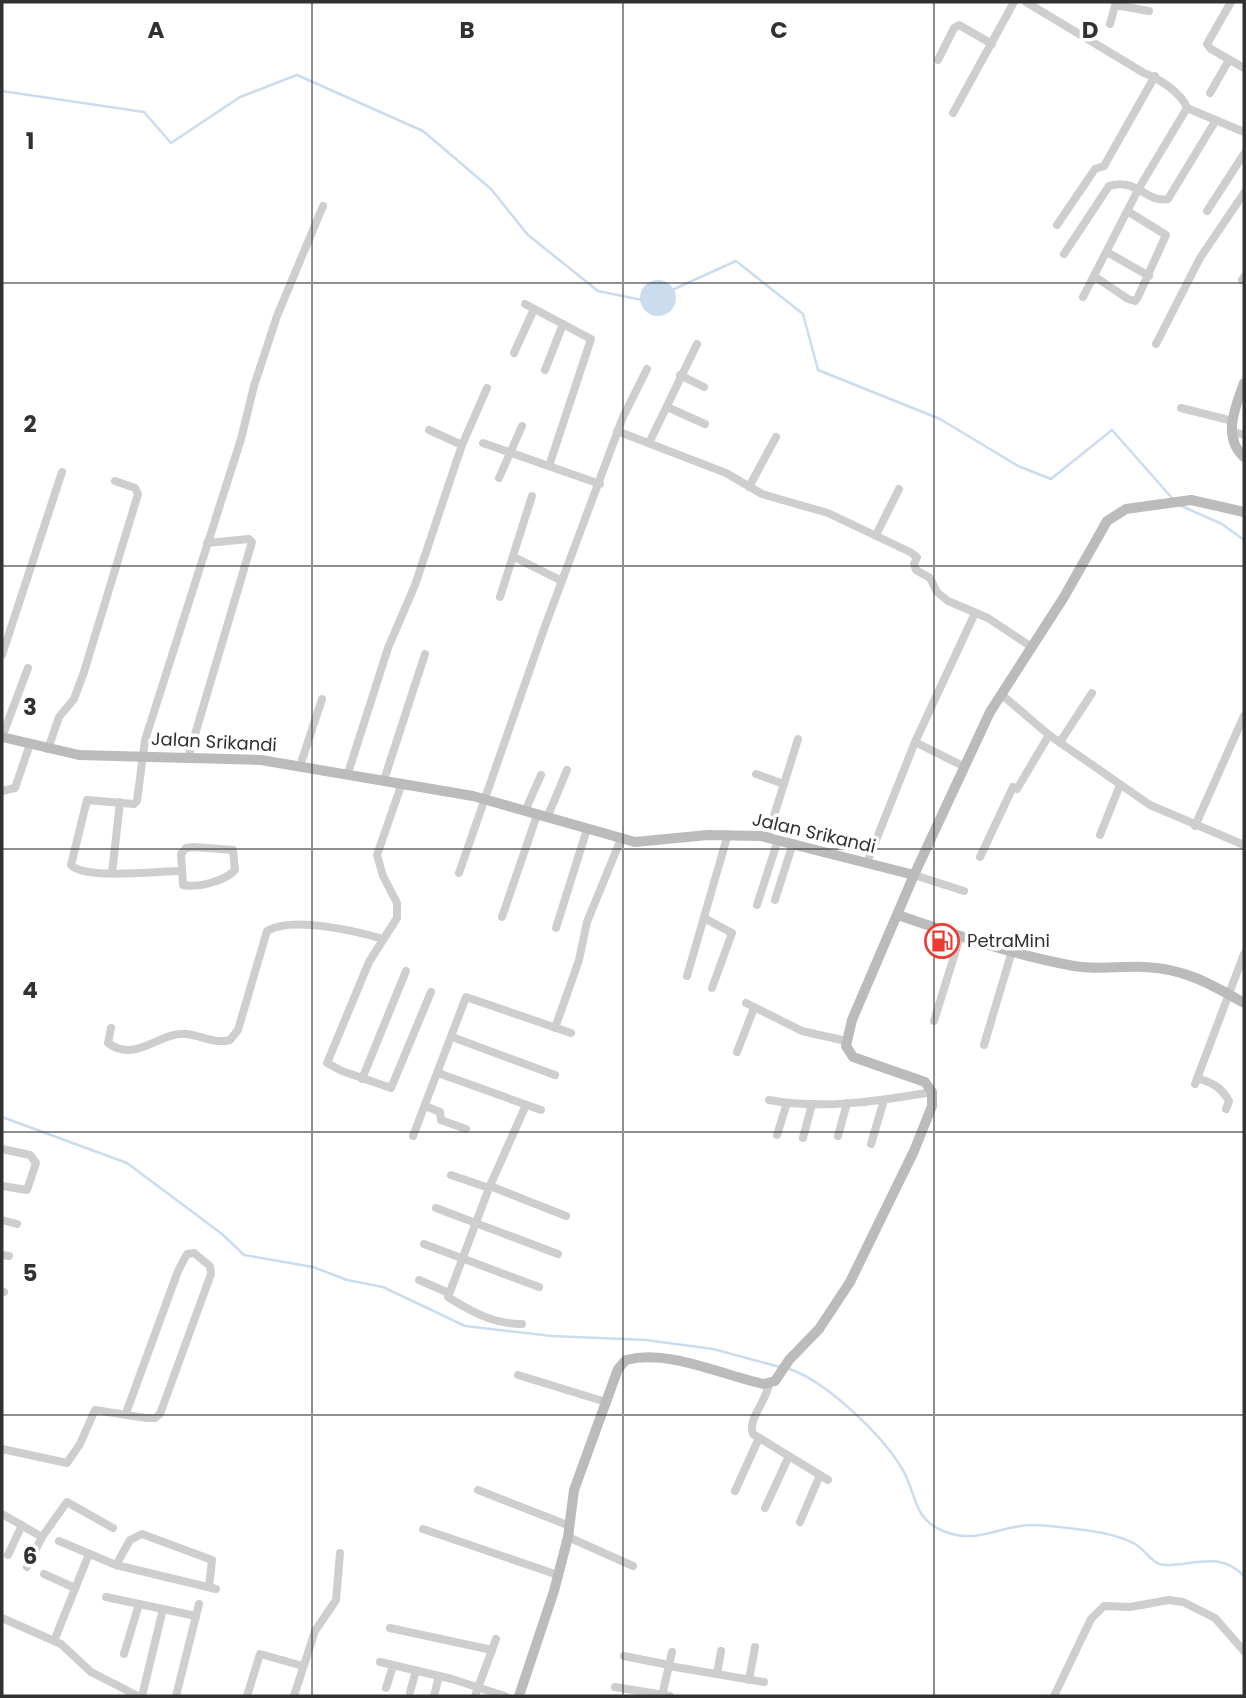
<svg xmlns="http://www.w3.org/2000/svg" width="1246" height="1698" font-family="Poppins,sans-serif">
	<style>
		.water { fill: #cbdcee }
		.lines { fill: none; stroke-linecap: round; stroke-linejoin: round }
		.stream { stroke: #cbdcee; stroke-width: 2.5 }
		.street { stroke: #cecece; stroke-width: 8 }
		.secondary { stroke: #bbb; stroke-width: 10 }
		.grid { fill: none; stroke: #313131; stroke-width: 2; stroke-opacity: 0.55 }
		.labels { text-anchor: middle; stroke-width: 7; stroke-linejoin: round; paint-order: stroke }
		.street-label { font-size: 18px; fill: #313131; stroke: #fff }
		.poi-label { font-size: 18px; fill: #313131; stroke: #fff; text-anchor: start }
		.grid-label { font-size: 23px; text-anchor: middle; font-weight: bold; fill: #313131; stroke: #fff; stroke-width: 7; stroke-linejoin: round; paint-order: stroke }
	</style>
	<rect width="100%" height="100%" fill="#fff"/>
	<circle class="water" cx="658" cy="298" r="18"/>
	<g class="lines">
		<g class="stream">
			<path d="M2,91l142,21 27,31 69,-46 57,-22 126,56 68,58 37,46 70,56 44,9"/>
			<path d="M672,290l64,-29 67,53 15,56 122,49 78,47 33,13 61,-49 60,68"/>
			<path d="M1179,505l43,19 22,16"/>
			<path d="M2,1117l125,46 95,71 22,21 69,12 34,13 36,7 82,39 87,10 94,4 67,9 67,18"/>
			<path d="M786,1368c37,10 95,66 115,99 16,24 10,51 42,64 35,14 54,-5 88,-6 17,0 35,3 53,5 16,2 37,6 51,14 10,5 17,21 30,21 28,1 54,-15 79,11"/>
		</g>
		<g class="street">
			<path d="M1026,2l118,71c14,5 38,20 43,35"/>
			<path d="M1231,2l-24,42 4,5 33,19"/>
			<path d="M1115,5l34,6"/>
			<path d="M1110,24l6,-22"/>
			<path d="M938,60l16,-32 5,-3 33,19"/>
			<path d="M1210,93l19,-33"/>
			<path d="M953,113l61,-111"/>
			<path d="M1207,211l37,-57"/>
			<path d="M1057,225l38,-56 9,-3 51,-90"/>
			<path d="M1107,252l42,24"/>
			<path d="M1064,254l45,-68c27,-9 39,18 59,13l48,-79"/>
			<path d="M1094,276l34,23 7,2 3,-4 28,-62 -37,-23"/>
			<path d="M1242,280l2,-3"/>
			<path d="M1083,297l56,-109 48,-80 57,24"/>
			<path d="M525,304l66,35 -42,127"/>
			<path d="M1156,344l44,-86 44,-65"/>
			<path d="M514,353l20,-44"/>
			<path d="M545,370l18,-46"/>
			<path d="M680,375l24,12"/>
			<path d="M667,407l38,17"/>
			<path d="M1181,408l52,13"/>
			<path d="M429,430l33,15"/>
			<path d="M617,431l109,42 36,21 66,19 82,39 7,5 -3,7 2,6 14,8 7,14 11,9 40,17 42,28"/>
			<path d="M1231,431l13,4"/>
			<path d="M483,443l117,41"/>
			<path d="M649,443l48,-99"/>
			<path d="M499,478l23,-52"/>
			<path d="M749,487l27,-50"/>
			<path d="M876,535l23,-46"/>
			<path d="M514,557l48,24"/>
			<path d="M500,597l32,-101"/>
			<path d="M2,655l60,-183"/>
			<path d="M1001,694l48,41 101,70 94,40"/>
			<path d="M2,737l26,-69"/>
			<path d="M915,742l48,24"/>
			<path d="M1060,742l32,-49"/>
			<path d="M48,749l11,-32 15,-18 10,-27 54,-178 -3,-6 -20,-7"/>
			<path d="M188,758l64,-216 -3,-3 -42,4"/>
			<path d="M300,766l22,-67"/>
			<path d="M348,773l40,-125 27,-63 47,-140 25,-57"/>
			<path d="M756,774l28,10"/>
			<path d="M384,780l41,-126"/>
			<path d="M402,783l-25,72 6,21 14,27v15l-28,44 -42,101 15,8 49,17 40,-96"/>
			<path d="M2,791l13,-3 15,-44"/>
			<path d="M525,811l16,-36"/>
			<path d="M547,818l20,-48"/>
			<path d="M1195,826l49,-110"/>
			<path d="M1100,835l20,-50"/>
			<path d="M767,838l31,-99"/>
			<path d="M194,847l39,3 2,20c-10,11 -37,18 -52,15l-2,-31 5,-6z"/>
			<path d="M980,857l33,-70 4,2 32,-54"/>
			<path d="M867,863l48,-121 60,-129"/>
			<path d="M180,871c-22,0 -95,9 -109,-6l16,-65 47,4 3,-3 8,-61 96,-301 13,-53 23,-70 46,-110"/>
			<path d="M112,873l8,-71"/>
			<path d="M459,873l85,-244 79,-212 24,-48"/>
			<path d="M914,875l50,16"/>
			<path d="M775,900l18,-57"/>
			<path d="M757,905l21,-65"/>
			<path d="M502,917l35,-102"/>
			<path d="M704,918l28,15 -20,55"/>
			<path d="M556,928l31,-99"/>
			<path d="M687,976l41,-142"/>
			<path d="M746,1003l56,28 44,10"/>
			<path d="M934,1021l26,-84"/>
			<path d="M111,1028l-3,15c28,21 51,-12 79,-9 15,2 27,10 43,6l8,-10 29,-99c25,-15 89,0 116,8"/>
			<path d="M555,1028l24,-68 8,-38 34,-83"/>
			<path d="M452,1037l103,38"/>
			<path d="M984,1045l28,-94"/>
			<path d="M737,1052l17,-44"/>
			<path d="M438,1073l103,37"/>
			<path d="M1197,1078c16,5 24,9 32,23l-3,8"/>
			<path d="M362,1079l44,-108"/>
			<path d="M1195,1084l49,-130"/>
			<path d="M769,1100c54,10 110,1 163,-8"/>
			<path d="M425,1106l15,6 1,8 25,9"/>
			<path d="M777,1135l10,-32"/>
			<path d="M413,1136l53,-139 105,36"/>
			<path d="M838,1136l9,-33"/>
			<path d="M803,1138l9,-34"/>
			<path d="M871,1144l13,-44"/>
			<path d="M2,1149l28,6 6,8 -9,27 -25,-4"/>
			<path d="M451,1175l38,13"/>
			<path d="M490,1186l76,30"/>
			<path d="M436,1208l122,46"/>
			<path d="M2,1220l15,4"/>
			<path d="M424,1244l115,43"/>
			<path d="M2,1255l7,1"/>
			<path d="M419,1280l30,13"/>
			<path d="M2,1292h2"/>
			<path d="M522,1324c-29,0 -50,-12 -74,-27l41,-109 37,-83"/>
			<path d="M518,1375l88,27"/>
			<path d="M769,1384c-2,16 -22,36 -16,50l75,46"/>
			<path d="M2,1449l65,14 13,-19 15,-34 51,8h9l5,-4 51,-140 -1,-8 -16,-13 -7,1 -9,17 -52,142"/>
			<path d="M478,1490l92,36"/>
			<path d="M735,1491l24,-53"/>
			<path d="M765,1508l24,-52"/>
			<path d="M2,1514l40,23"/>
			<path d="M800,1522l20,-47"/>
			<path d="M423,1529l135,46"/>
			<path d="M568,1537l65,29"/>
			<path d="M59,1541l57,24 100,24"/>
			<path d="M8,1555l14,-30"/>
			<path d="M116,1565l14,-25 12,-6 70,26 -3,27"/>
			<path d="M27,1567l15,-30 25,-35 46,26"/>
			<path d="M44,1574l31,14"/>
			<path d="M106,1597l90,19"/>
			<path d="M2,1618l59,26 30,28 47,24"/>
			<path d="M390,1628l102,22"/>
			<path d="M54,1641l35,-87"/>
			<path d="M124,1654l15,-50"/>
			<path d="M624,1656l45,9"/>
			<path d="M380,1662l72,17 53,17"/>
			<path d="M669,1666l95,16"/>
			<path d="M717,1674l4,-23"/>
			<path d="M749,1680l6,-33"/>
			<path d="M615,1687l55,9"/>
			<path d="M386,1688l7,-22"/>
			<path d="M410,1692l6,-21"/>
			<path d="M142,1696l21,-87"/>
			<path d="M176,1696l23,-92"/>
			<path d="M247,1696l13,-42 43,12"/>
			<path d="M294,1696l21,-65 21,-31 4,-47"/>
			<path d="M434,1696l5,-20"/>
			<path d="M475,1696l21,-57"/>
			<path d="M662,1696l10,-44"/>
			<path d="M1054,1696l37,-77 13,-13 26,1 39,-7 14,2 32,16 29,33"/>
		</g>
		<g class="secondary">
			<path d="M1244,383c-9,25 -22,54 0,74"/>
			<path d="M2,737l77,18 182,5 212,36 162,46 73,-7 53,1 153,39 76,-163 74,-115 43,-76 19,-12 65,-9 53,12"/>
			<path d="M898,915c58,20 116,40 176,51 23,4 47,0 70,1 39,1 67,17 100,36"/>
			<path d="M519,1696l35,-105 14,-54 6,-47 44,-121 8,-9c44,-11 95,15 138,24l11,-3 14,-21 30,-31 31,-47 64,-131 18,-45v-14l-7,-10 -72,-25 -7,-11 6,-26 62,-145"/>
		</g>
	</g>
	<path class="grid" d="M312,2v1694M623,2v1694M934,2v1694M2,283h1242M2,566h1242M2,849h1242M2,1132h1242M2,1415h1242"/>
	<defs>
		<g id="fuel-ring" transform="scale(1.75)"><circle r="9.5" fill="#fff" stroke="#ec3b30" stroke-width="1.5"/><path d="M-5.5-6h7V0h2V4h1.3V-2.5L3-4.5l.8-.8L6-3V5H2.5V1h-1V6h-7ZM-4.2-4.7v3.2H.2V-4.7Z" fill="#ec3b30"/></g>
	</defs>
	<g fill-rule="evenodd">
		<use href="#fuel-ring" x="942" y="941"/>
	</g>
	<g class="labels">
		<g class="street-label">
			<text transform="translate(214 742) rotate(3)" y="6">Jalan Srikandi</text>
			<text transform="translate(814 833) rotate(13)" y="6">Jalan Srikandi</text>
		</g>
		<g class="poi-label">
			<text x="967" y="947">PetraMini</text>
		</g>
	</g>
	<g class="grid-label">
		<text x="156" y="38">A</text>
		<text x="467" y="38">B</text>
		<text x="779" y="38">C</text>
		<text x="1090" y="38">D</text>
		<text x="30" y="149">1</text>
		<text x="30" y="432">2</text>
		<text x="30" y="715">3</text>
		<text x="30" y="998">4</text>
		<text x="30" y="1281">5</text>
		<text x="30" y="1564">6</text>
	</g>
	<rect width="1246" height="1698" fill="none" stroke="#313131" stroke-width="7"/>
</svg>
